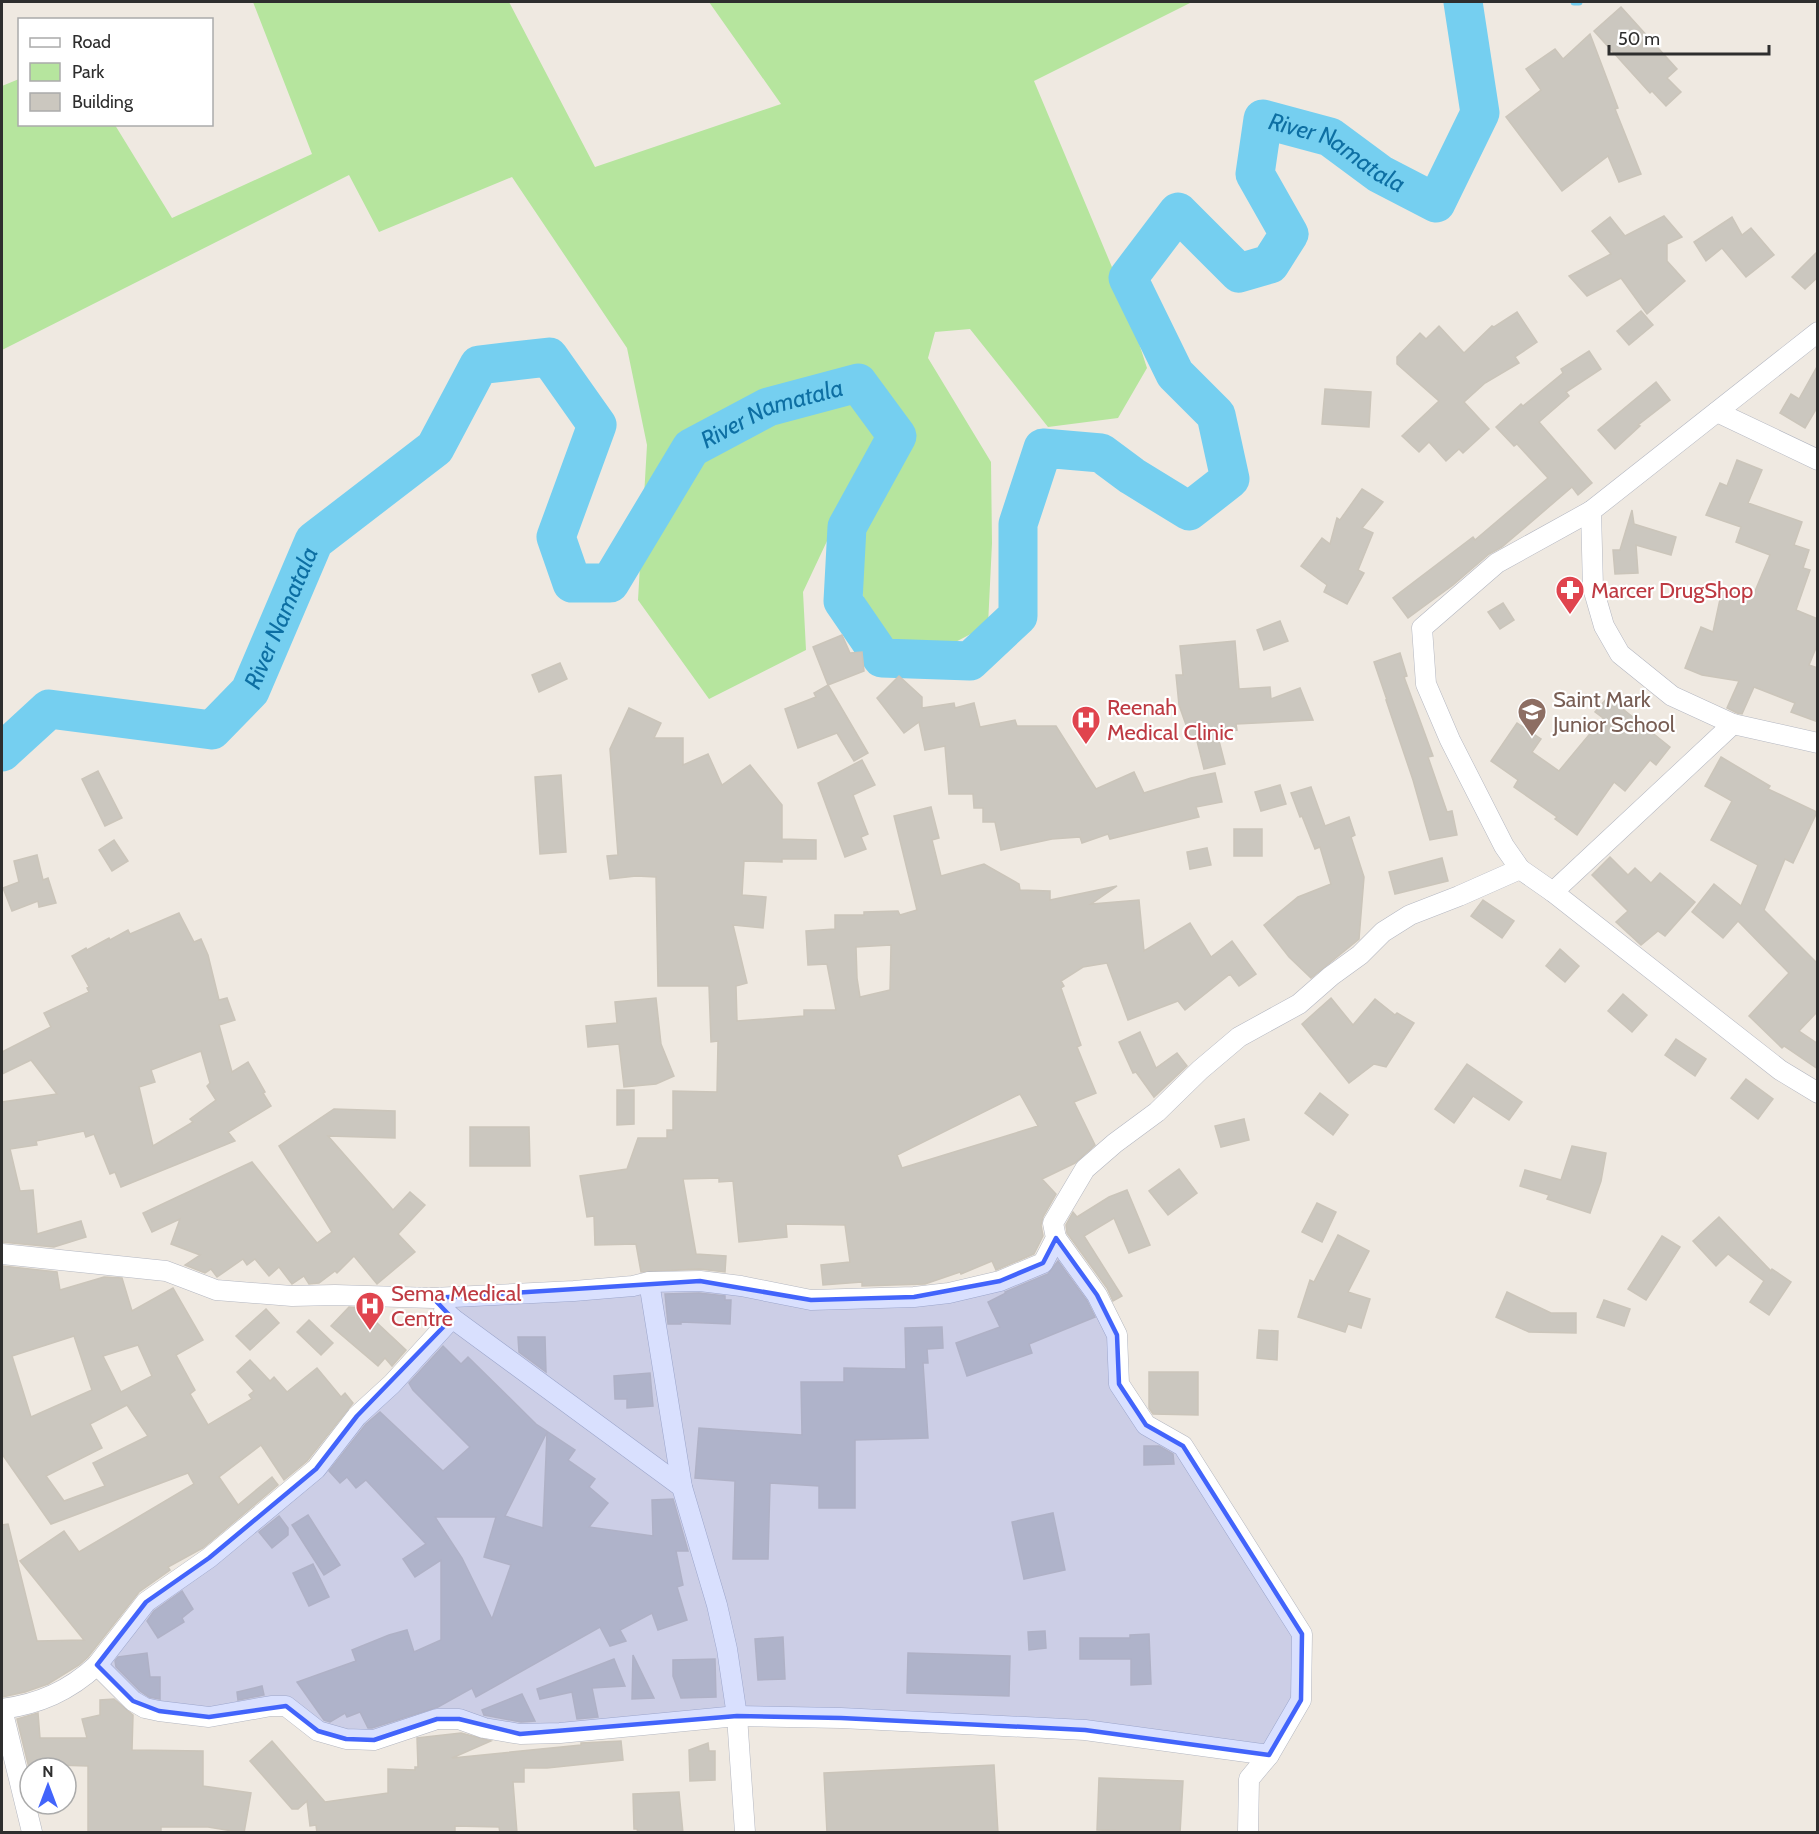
<svg xmlns="http://www.w3.org/2000/svg" width="1819" height="1834" font-family="Cabin,sans-serif">
	<style>
		.green { fill: #b6e59e }
		.lines { fill: none; stroke-linecap: round; stroke-linejoin: round }
		.stream { stroke: #75cff0; stroke-width: 7 }
		.river { stroke: #75cff0; stroke-width: 39 }
		.building { fill: #cbc7bf; stroke: #cbc5ba; stroke-width: 1.5; fill-rule: evenodd }
		.minor-casing { stroke: #b4b7c1; stroke-width: 21 }
		.minor { stroke: #fff; stroke-width: 20 }
		.marked { fill: #4264fb; fill-opacity: 0.2; stroke: #4264fb; stroke-width: 4.5; stroke-linejoin: round }
		.labels { text-anchor: middle; stroke-width: 4.5; stroke-linejoin: round; paint-order: stroke }
		.health-label { font-size: 22px; fill: #be3a42; stroke: #fff; text-anchor: start }
		.education-label { font-size: 22px; fill: #785e54; stroke: #fff; text-anchor: start }
		.water-label { font-size: 24px; font-style: italic; fill: #0d6fa3; stroke: #fff }
	</style>
	<rect width="100%" height="100%" fill="#efe9e1"/>
	<path class="green" d="M253,2h256l86,165 186,-63 -72,-102h483l-158,79 88,210 25,77 -29,50 -70,9 -78,-98 -35,3 -7,26 63,104 1,81 -4,82 -44,23 -45,-2 -24,-19 -18,-47 -4,-43 41,-76 -26,-7 -65,138 3,58 -97,49 -71,-99 9,-155 -20,-97 -115,-171 -133,55 -30,-57 -347,175v-264l17,-7 1,45 95,1 57,93 140,-64z"/>
	<g class="lines">
		<path class="stream" d="M1574,2h5"/>
		<path class="river" id="s1" d="M2,752l47,-43 163,21 38,-39 64,-150 121,-93 44,-83 70,-8 48,68 -41,112 16,46h38l81,-135 77,-41 90,-24 39,53 -50,91 -4,74 39,57 88,3 48,-45v-92l25,-76 58,5 31,23 57,35 41,-32 -14,-64 -41,-41 -47,-96 50,-66 61,61 31,-9 19,-30 -34,-60 8,-55 67,18 50,37 56,29 44,-90 -17,-111"/>
	</g>
	<g class="building">
		<path d="M1621,7l56,62 -10,9 14,14 -15,14 -14,-15 -2,2 -56,-62z"/>
		<path d="M1590,34l28,74 -3,1 26,65 -22,8 -11,-26 -46,35 -56,-74 35,-27 -15,-21 29,-20 8,10z"/>
		<path d="M1664,216l18,21 -15,7v17l18,20 -38,33 -26,-36 -34,18 -18,-20 42,-22 -19,-23 18,-14 15,19z"/>
		<path d="M1732,217l10,18 9,-7 23,27 -28,22 -24,-29 -16,13 -12,-19z"/>
		<path d="M1818,251v26l-13,12 -13,-12z"/>
		<path d="M1641,311l12,14 -24,20 -12,-14z"/>
		<path d="M1517,312l20,30 -22,15 4,6 -34,20 -21,19 25,27 -26,24 -4,-4 -13,12 -17,-19 -10,10 -17,-16 37,-35 -42,-37v-7l23,-24 6,6 13,-13 25,27 28,-27 2,1z"/>
		<path d="M1589,351l12,18 -35,23 3,4 -30,26 53,61 -14,12 -6,-8 -70,60 -13,7 -36,31 -45,33 -15,-20 80,-61 2,3 73,-62 -31,-34 -3,2 -18,-19 25,-23 2,2 40,-33 -2,-4z"/>
		<path d="M1818,365v41l-13,22 -25,-15 11,-19 8,5z"/>
		<path d="M1656,382l14,18 -32,25 2,1 -25,23 -17,-19z"/>
		<path d="M1325,389l46,3 -2,35 -47,-3z"/>
		<path d="M1737,460l25,10 -14,33 54,19 -8,23 15,5 -6,18 7,2 -14,40 22,9v24l-9,22 9,3v54l-27,-10 4,-9 -41,-16 -12,27 -5,-1 -10,-5 12,-27 -37,-6 -17,-7 16,-41 12,5 9,-42 31,6 17,-41 -34,-13 5,-15 -35,-12 14,-32 7,3z"/>
		<path d="M1362,489l21,13 -21,26 11,5 -15,37 6,3 -17,31 -23,-12 3,-7 -26,-19 21,-28 8,6 7,-26 3,2z"/>
		<path d="M1632,510l2,14 42,13 -5,18 -35,-10 2,28 -23,1 -2,-24h7z"/>
		<path d="M1503,603l11,17 -14,9 -12,-17z"/>
		<path d="M1280,621l8,20 -24,9 -7,-20z"/>
		<path d="M842,635l8,18 12,-1 2,19 -36,14 -15,-38z"/>
		<path d="M1235,641l4,48 31,-2 1,12 29,-11 13,32 -77,4 1,6 -20,3 8,31 -21,5 -8,-32 -5,2 -12,-34 -3,-30h7l-3,-29z"/>
		<path d="M1400,653l7,23 -3,1 29,79 -5,1 19,55 5,-1 5,24 -27,5 -17,-60 -27,-80h1l-13,-38z"/>
		<path d="M560,663l7,16 -28,13 -7,-17z"/>
		<path d="M899,676l23,21v11l32,-5 1,5 19,-5 6,24 35,-7 2,6h39l40,63 38,-17 10,21 47,-15 24,-5 7,29 -26,5 3,10 -89,22 -2,-5 -26,9 -2,-6 -28,2 -51,11 -6,-28h-12v-14h-9l-1,-14h-24l-4,-48 -20,4 -6,-28 -15,11 -27,-35z"/>
		<path d="M828,685l40,68 -14,8 -17,-28 -39,15 -13,-39 31,-12 -2,-4z"/>
		<path d="M1608,697l62,50 -14,18 -6,-5 -25,31 -11,-9 -37,53 -22,-16 2,-2 -43,-30 4,-7 -27,-19 26,-38 24,16 -9,13 27,19 44,-53 -8,-6z"/>
		<path d="M629,708l32,15 -7,15h29v27l25,-11 14,31 28,-20 32,40v34l34,1v19h-34v3l-38,-1 -2,34 24,2 -3,31 -30,-3 14,58 -11,3 1,35 67,-5v-6h32l-9,-46 -19,1 -2,-34 29,-2v-14h29v-3l34,-1 2,4 17,-5 -23,-94 37,-9 8,31 -7,2 9,36 43,-12 35,20 1,6 30,1v9l67,-14 -26,18 48,-4 5,51 46,-28 21,34 21,-16 24,33 -17,12 -9,-12 -45,36 -7,-9 -50,19 -21,-57 -24,4 -22,14 3,5 -3,2 20,57 -4,2 19,46 -22,9 21,43 -20,18 -33,16 14,15 -13,23 -2,8 2,11 -9,18 -38,16 -4,-9 -31,13 -1,-2 -35,12 -63,2v-4l-39,3 -2,-20 29,-3 -5,-37 -59,-1 1,13 -48,5 -6,-61 -14,1v-4l-36,1 13,75 30,2 -1,16 -25,-3 -59,3 -5,-28 -41,1 -1,-29 -7,1 -7,-41 47,-7 11,-31h29v-8h6v-39l44,1 1,-51 -7,1 -2,-56h-51l-2,-109 -20,-1 -26,3 -3,-23 11,-1 -8,-106zM891,945l-1,45 -30,7 -3,-19 -1,-31zM1020,1094l18,32 -136,42 -5,-13z"/>
		<path d="M1721,757l49,29 -2,3 49,23 -24,51 -8,-4 -21,51 54,54v47l-19,20 19,13v25l-34,-23 -2,2 -33,-32 40,-43 -51,-52 -15,17 -31,-26 22,-28 27,22 17,-41 -47,-25 21,-39 -27,-15z"/>
		<path d="M862,760l13,25 -22,10 15,39 -7,3 5,12 -21,8 -27,-74z"/>
		<path d="M98,771l24,47 -17,8 -23,-47z"/>
		<path d="M561,775l5,77 -26,2 -5,-77z"/>
		<path d="M1280,785l6,19 -25,7 -6,-19z"/>
		<path d="M1311,787l14,39 24,-9 6,18 -4,2 13,40 -5,62 -48,39 -22,-21 -25,-32 34,-28 33,-13 -11,-37 -5,2 -13,-33 -2,1 -9,-24z"/>
		<rect x="1234" y="829" width="28" height="27"/>
		<path d="M114,840l14,21 -16,10 -13,-21z"/>
		<path d="M1207,848l4,17 -21,4 -3,-17z"/>
		<path d="M37,855l6,25 5,-2 8,25 -17,4 -1,-6 -26,10 -9,-23 16,-6 -5,-21z"/>
		<path d="M1610,857l18,18 7,-7 16,15 9,-10 35,29 -30,34 -7,-5 -17,14 -25,-23 12,-11 -36,-36z"/>
		<path d="M1442,858l6,23 -53,13 -6,-22z"/>
		<path d="M1483,900l31,21 -12,17 -31,-22z"/>
		<path d="M179,913l15,29 7,-3 7,16 11,45 8,-2 8,22 -16,5 13,47 16,-10 17,30 -2,1 8,13 -43,26 7,9 -114,46 -6,-15 -5,2 -16,-40 -8,3 -2,-6 -48,10 1,4 -27,4 10,42 13,-1 4,44 44,-13 5,16 -32,10 -52,-5v-140l55,-8 -26,-34 -29,14v-22l49,-25 -7,-14 45,-21 -2,-4 2,-1 -17,-31 14,-8 1,2 22,-12 1,2 18,-10 2,4zM201,1051l9,32 -3,3 9,14 -26,19 3,3 -40,24 -14,-59 16,-5 -4,-12z"/>
		<path d="M1560,949l19,17 -14,16 -19,-16z"/>
		<path d="M1623,994l24,21 -15,17 -24,-21z"/>
		<path d="M656,998l5,46 13,32 -18,8 -32,3 -5,-43 -31,3 -2,-21 31,-3 -2,-21z"/>
		<path d="M1331,998l22,27 22,-26 20,16 2,-2 17,10 -28,44 -12,-3 -25,19 -47,-59z"/>
		<path d="M1140,1032l16,36 21,-15 10,13 -33,31 -18,-25 -3,1 -14,-31z"/>
		<path d="M1676,1039l30,20 -11,17 -30,-21z"/>
		<path d="M1467,1064l55,38 -13,18 -36,-24 -19,27 -19,-14z"/>
		<path d="M1746,1079l27,20 -15,20 -27,-21z"/>
		<path d="M617,1090h17v34l-17,1z"/>
		<path d="M1320,1093l28,22 -15,20 -28,-22z"/>
		<path d="M334,1109l61,2v27l-67,-2 65,74 17,-18 15,13 -27,29 17,18 -38,32 -23,-28 -17,17 -2,-2 -16,12 -10,1 -5,-8 -12,8 -13,-17 -10,9 -14,-17 -8,6 -4,-6 -26,18 -6,-8 -6,4 -20,-8 15,-10 -29,-11 9,-25 -28,13 -9,-19 109,-51 65,81 15,-11 -53,-86z"/>
		<path d="M1244,1119l5,21 -28,7 -6,-21z"/>
		<path d="M470,1127h59l1,39h-60z"/>
		<path d="M1572,1146l34,7 -5,28 -11,32 -43,-14 2,-4 -29,-9 5,-16 36,10z"/>
		<path d="M1179,1169l18,24 -29,22 -19,-24z"/>
		<path d="M1127,1190l23,55 -21,8 -15,-35 -30,18 38,60 -9,5 -6,-13 -40,-55 -1,-8 7,-13 4,5 32,-20z"/>
		<path d="M1317,1203l19,9 -14,30 -20,-10z"/>
		<path d="M1719,1217l52,54 1,-2 19,13 -22,33 -19,-13 14,-21 -36,-27 -12,12 -23,-25z"/>
		<path d="M1338,1235l31,16 -21,41 22,7 -9,29 -13,-4 -3,8 -47,-15 12,-37 4,2z"/>
		<path d="M1662,1236l18,11 -34,53 -18,-11z"/>
		<path d="M1058,1261l29,40 8,16 -66,27 3,9 -65,23 -11,-33 44,-16 -12,-25 18,-9 -1,-1 43,-18z"/>
		<path d="M2,1266l55,6 3,18 44,-13 18,1 10,33 41,-23 30,52 -27,15 19,35 -5,4 18,31 44,-26 -3,-4 5,-4 -17,-19 13,-12 20,21 4,-4 13,15 30,-24 24,29 4,-4 8,10 -46,58 -23,19 -23,-35 -42,32 19,28 34,-28 6,8 -75,63 -35,19 2,3 -31,22 -51,65 -9,8 -31,19 -23,8 -23,5v-172l6,-1 29,117 47,-1 -64,-79 44,-30 15,21 115,-68 -6,-11 -137,51 -49,-70zM74,1336l18,54 -61,27 -19,-61zM138,1345l14,31 -31,16 -18,-36zM127,1405l21,31 -55,27 12,23 -41,15 -18,-25 56,-28 -12,-24z"/>
		<path d="M1507,1292l44,21h25v20l-47,-1 -33,-15z"/>
		<path d="M699,1293l26,3v4h6l-1,24 -49,-2v2h-13l-3,-30z"/>
		<path d="M1604,1300l26,9 -6,17 -27,-9z"/>
		<path d="M349,1307l12,1 45,42 -14,16 -7,-8 -7,8 -47,-40z"/>
		<path d="M266,1309l13,14 -29,27 -14,-14z"/>
		<path d="M309,1320l24,23 -12,12 -24,-23z"/>
		<path d="M942,1327l1,21 -16,1 1,14h-5l5,75 -73,2v68h-36v-22l-49,-3 -2,76h-35l2,-78 -40,-3 4,-50 103,7 -1,-53h43v-14l62,1 -1,-41z"/>
		<path d="M1259,1330l19,1 -1,29 -20,-2z"/>
		<path d="M518,1337h27l1,35 -27,-20z"/>
		<path d="M443,1346l18,18 7,-7 68,67 39,26 -7,10 27,19 -6,8 19,16 -19,24 64,9 -1,-36 21,-1 15,52h-12l7,34 -6,2 10,33 -29,10 -6,-17 -32,17 6,11 -16,5 -10,-19 -124,70 -4,-9 -34,19 -66,21h-4l-8,-16 -13,5 -2,-4 -15,9 -6,-2 -27,-38 59,-21 -4,-11 37,-15 18,-5 7,22 27,-12v-80l-26,17 -12,-18 23,-15 -60,-64 -10,8 -9,-11 -7,6 -11,-12 37,-47 14,-12 63,59 27,-24 -57,-57 -4,-7zM547,1432l-4,96 -38,-12zM435,1517h61l-12,40 27,8 -19,54 -30,-61z"/>
		<path d="M1149,1372h49v43l-45,-1 -4,-6z"/>
		<path d="M650,1373l3,33 -26,2v-9h-12l-1,-23z"/>
		<path d="M1144,1446h15l14,8 1,10 -30,1z"/>
		<path d="M1053,1513l12,57 -41,9 -12,-57z"/>
		<path d="M308,1515l32,50 -16,10 -32,-50z"/>
		<path d="M279,1516l9,12v7l-16,13 -13,-16z"/>
		<path d="M313,1564l16,33 -20,9 -16,-33z"/>
		<path d="M182,1591l11,18 -11,9 2,4 -26,16 -11,-17 7,-10z"/>
		<path d="M1045,1631l1,17 -17,2 -1,-18z"/>
		<path d="M1149,1634l2,50 -20,1v-26h-51v-21h50v-3z"/>
		<path d="M783,1637l2,42 -27,1 -3,-41z"/>
		<path d="M147,1653l3,24h10v22l-11,-2 -9,-6 -24,-24 -1,-6 3,-4z"/>
		<path d="M908,1653l102,3 -1,40 -102,-3z"/>
		<path d="M633,1655l21,43 -22,1z"/>
		<path d="M614,1659l11,27 -33,2 6,29 -21,2 -5,-27 -32,7 -3,-10z"/>
		<path d="M715,1659l1,38 -35,1 -8,-22v-16z"/>
		<path d="M262,1686l2,9 -26,5 -1,-8z"/>
		<path d="M522,1694l13,27 -14,1 -37,-7 -2,-5z"/>
		<path d="M114,1699l19,16 -1,35 71,1v35l48,7 -7,40 -36,-6h-47v6h-73v-67l-32,-1v3h-27l-12,-49 21,-6 2,25h47l-5,-19 18,-4v-15z"/>
		<path d="M461,1733l30,8 -39,17 129,-13v-2l40,-2 2,19 -76,8h-23v14h-11l4,51h-17l-1,-6 -44,-1v7h-138l-1,-8 -6,1 -3,-25 -9,8h-6l-42,-48 22,-20 53,61 63,-9v-24l27,1v-3h3l-1,-29z"/>
		<path d="M708,1743l1,8h6v29l-25,1 -1,-31z"/>
		<path d="M994,1765l4,68h-171l-3,-60z"/>
		<path d="M1099,1778l84,3 -3,52 -83,-3z"/>
		<path d="M679,1792l4,41h-45l-1,-4h-3l-1,-35z"/>
	</g>
	<g class="lines">
		<g class="minor-casing">
			<g id="minor">
				<path d="M1818,332l-227,179 2,77 11,38 16,28 52,42 61,28 85,19"/>
				<path d="M1717,412l101,48"/>
				<path d="M1591,511l-94,52 -75,65 4,56 24,56 54,106 16,23 33,23 227,178 38,23"/>
				<path d="M1553,892l180,-168"/>
				<path d="M1056,1238l41,57 20,40 2,49 27,41 37,21 119,188 -1,66 -32,55 -20,24 -1,53"/>
				<path d="M2,1254l164,17 50,19 76,6 43,-1 98,3 141,-7 59,-5 16,-4 51,-1 41,5 70,14 103,-3 35,-4 51,-12 43,-18 13,-25 -3,-15 32,-54 30,-26 42,-31 43,-42 39,-33 60,-33 32,-28 29,-21 23,-23 27,-17 49,-19 61,-27"/>
				<path d="M649,1282l33,205 35,118 10,44 10,67 8,116"/>
				<path d="M444,1310l8,8 230,169"/>
				<path d="M97,1665l36,36 12,7 14,3 50,6 62,-11h15l32,25 28,8 28,1 63,-21h22l25,9 36,6 40,-1 177,-17 104,2 244,12 184,25"/>
				<path d="M2,1709c37,-5 67,-18 95,-44l49,-63 63,-44 107,-89 41,-53 35,-32 60,-66"/>
				<path d="M2,1709l30,123"/>
			</g>
		</g>
		<use href="#minor" class="minor"/>
	</g>
	<path class="marked" d="M1056,1238l41,57 20,40 2,49 27,41 37,21 119,188 -1,66 -32,55 -184,-25 -244,-12 -104,-2 -217,18 -61,-15h-22l-63,21 -28,-1 -28,-8 -32,-25 -77,11 -50,-6 -26,-10 -36,-36 49,-63 63,-44 107,-89 41,-53 95,-98 -19,-20 267,-17 111,19 103,-3 86,-16 43,-18z"/>
	<defs>
		<g id="pharmacy-pin" transform="scale(1.5)"><path d="M0 17L-7.5 6A9.5 9.5 0 1 1 7.5 6Z" fill="#e0444e" stroke="#fff"/><path d="M-2-6h4v4h4v4h-4v4h-4v-4h-4v-4h4Z" fill="#fff"/></g>
		<g id="school-pin" transform="scale(1.5)"><path d="M0 17L-7.5 6A9.5 9.5 0 1 1 7.5 6Z" fill="#8d6e63" stroke="#fff"/><path d="M0-5L7-2L0 1L-7-2ZM-4 1L0 2.5L4 1V4Q0 6-4 4Z" fill="#fff"/></g>
		<g id="hospital-pin" transform="scale(1.5)"><path d="M0 17L-7.5 6A9.5 9.5 0 1 1 7.5 6Z" fill="#e0444e" stroke="#fff"/><path d="M-5-5h3v3.5h4V-5h3V5h-3V1.5h-4V5h-3Z" fill="#fff"/></g>
	</defs>
	<g fill-rule="evenodd">
		<use href="#pharmacy-pin" x="1570" y="590"/>
		<use href="#school-pin" x="1532" y="712"/>
		<use href="#hospital-pin" x="1086" y="720"/>
		<use href="#hospital-pin" x="370" y="1306"/>
	</g>
	<g class="labels">
		<g class="health-label">
			<text x="1591" y="598">Marcer DrugShop</text>
			<text x="1107" y="715">Reenah<tspan x="1107" dy="25">Medical Clinic</tspan></text>
			<text x="391" y="1301">Sema Medical<tspan x="391" dy="25">Centre</tspan></text>
		</g>
		<g class="education-label">
			<text x="1553" y="707">Saint Mark<tspan x="1553" dy="25">Junior School</tspan></text>
		</g>
		<g class="water-label">
			<text dy="8" stroke="none"><textPath href="#s1" startOffset="2918">River Namatala</textPath></text>
			<text dy="8" stroke="none"><textPath href="#s1" startOffset="1298">River Namatala</textPath></text>
			<text dy="8" stroke="none"><textPath href="#s1" startOffset="362">River Namatala</textPath></text>
		</g>
	</g>
	<rect width="1819" height="1834" fill="none" stroke="#2e2e2e" stroke-width="6"/>
	<rect x="18" y="18" width="195" height="108" fill="#ffffff" stroke="#ababab" stroke-width="1.5"/>
	<rect x="30" y="38" width="30" height="9" fill="#ffffff" stroke="#ababab" stroke-width="1.5"/>
	<text x="72" y="48" font-size="18" fill="#2e2e2e">Road</text>
	<rect x="30" y="63" width="30" height="18" fill="#b6e59e" stroke="#ababab" stroke-width="1.5"/>
	<text x="72" y="78" font-size="18" fill="#2e2e2e">Park</text>
	<rect x="30" y="93" width="30" height="18" fill="#cbc7bf" stroke="#ababab" stroke-width="1.5"/>
	<text x="72" y="108" font-size="18" fill="#2e2e2e">Building</text>
	<g transform="translate(48 1786)"><circle r="28" fill="#ffffff" stroke="#ababab" stroke-width="1.5"/>
	<path d="M0-4.5L10 22L0 15L-10 22Z" fill="#4264fb"/>
	<text y="-9" font-size="16" font-weight="bold" text-anchor="middle" fill="#2e2e2e">N</text>
	</g>
	<path d="M1609 45v9h160v-9" fill="none" stroke="#2e2e2e" stroke-width="3"/>
	<text x="1618" y="45" font-size="18" fill="#2e2e2e" stroke="#ffffff" stroke-width="4.5" paint-order="stroke">50 m</text>
</svg>
